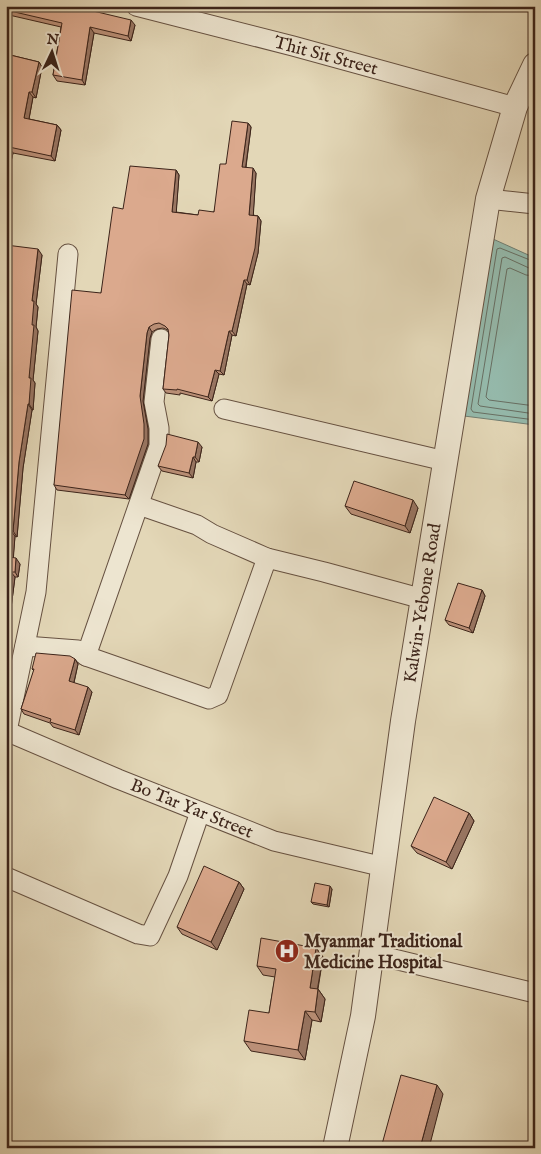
<svg xmlns="http://www.w3.org/2000/svg" width="541" height="1154" font-family="'IM FELL English',serif">
	<style>
		.water { fill: #95baac; stroke: #717e72 }
		.lines { fill: none; stroke-linecap: round; stroke-linejoin: round }
		.shore { stroke: #686f63; stroke-width: 1 }
		.minor-casing { stroke: #665141; stroke-width: 21 }
		.tertiary-casing { stroke: #665141; stroke-width: 26 }
		.minor { stroke: #ede5d0; stroke-width: 19 }
		.tertiary { stroke: #ede5d0; stroke-width: 24 }
		.wall { fill: #bc9179; stroke: #3c241a }
		.shaded-wall { fill: #997663; stroke: #3c241a }
		.building { fill: #dba98d; stroke: #3c241a }
		.labels { text-anchor: middle; stroke-width: 4; stroke-linejoin: round; paint-order: stroke }
		.street-label { font-size: 18px; fill: #3c241a; stroke: #ede5d0 }
		.poi-label { font-size: 18px; font-weight: bold; fill: #3c241a; stroke: #ede5d0; text-anchor: start }
	</style>
	<rect width="100%" height="100%" fill="#e3d7b7"/>
	<filter id="stains"><feTurbulence type="fractalNoise" baseFrequency=".004" numOctaves="4"/><feColorMatrix values="0 0 0 0 .2 0 0 0 0 .09 0 0 0 0 .02 0 0 0 .5 -.17"/></filter>
	<radialGradient id="worn" r=".72"><stop offset=".6" stop-color="#630" stop-opacity="0"/><stop offset="1" stop-color="#630" stop-opacity=".3"/></radialGradient>
	<path class="water" d="M493,239l42,19v167l-71,-9z"/>
	<g class="lines">
		<g class="shore">
			<path d="M535,262l-35,-14 -3,1 -26,160 2,3 62,8"/>
			<path d="M535,269l-6,-1 -24,-11 -3,1 -24,146 2,2 55,8"/>
			<path d="M535,276l-9,-1 -16,-7 -3,1 -21,128 3,3 46,6"/>
		</g>
		<g class="minor-casing">
			<g id="minor">
				<path d="M136,6l157,40 222,61"/>
				<path d="M488,199l47,5"/>
				<path d="M224,409l221,52"/>
				<path d="M139,505l58,20 15,9 55,24 57,14 99,27"/>
				<path d="M25,646l53,4 8,6 123,43 9,-4 49,-137"/>
				<path d="M86,656l73,-210v-18l-5,-26 7,-63"/>
				<path d="M6,731l112,48 156,62 110,26"/>
				<path d="M7,731l29,-139 32,-338"/>
				<path d="M6,877l132,57 12,2 28,-60 22,-64"/>
				<path d="M373,954l162,39"/>
			</g>
		</g>
		<g class="tertiary-casing">
			<path id="tertiary" d="M335,1148l28,-132 40,-295 85,-522 27,-92 20,-42"/>
		</g>
		<use href="#minor" class="minor"/>
		<use href="#tertiary" class="tertiary"/>
	</g>
	<g class="wall">
		<path d="M6,6l129,19 -4,16 -37,-8 -9,52 -28,-4 -4,-6 8,-48 -52,-12 -2,10h-1z"/>
		<path d="M6,54l33,8 3,5 -6,31 -3,-1 -4,22 28,6 4,5 -6,31 -42,-8 -7,31z"/>
		<path d="M248,123l3,4 -5,40 10,6 -3,42 5,1 3,5 -3,32 -8,32 -3,-1 -11,52 -4,-1 -8,40 -5,-1 -7,27 -32,-8v2l-14,-2 -3,-4 6,-54 -1,-5 -5,-2 -6,1 -5,3 -2,6 -7,63 5,28v15l-19,55 -72,-9 -3,-5 47,-192 22,-84 53,-39 3,5 -3,37 22,3 16,-3 12,-48z"/>
		<path d="M6,245l36,10 -6,49 2,3 -2,20 2,4 -5,49 2,3 -2,27h-1l-9,58 -6,69 -2,-1 -2,22 7,6 -2,13h-3l-5,39 -2,-1 -2,11z"/>
		<path d="M202,447l-3,15h-3l-3,16 -31,-7 -4,-5z"/>
		<path d="M345,506l73,2 -8,25 -59,-19z"/>
		<path d="M482,590l3,6 -12,37 -24,-8 -4,-5z"/>
		<path d="M75,659l3,5 -4,19 18,9 -13,43 -26,-8 -3,-4 -26,-9 -3,-5 13,-38 -2,-2z"/>
		<path d="M469,813l5,8 -22,48 -35,-16 -6,-7z"/>
		<path d="M239,882l5,7 -27,61 -35,-16 -5,-7z"/>
		<path d="M332,889l-3,18 -16,-3 -2,-2z"/>
		<path d="M316,948l7,9 -5,32 7,10 -4,23 -9,-2 -7,40 -54,-9 -7,-10 25,-28 6,-36 -12,-2 -6,-9z"/>
	</g>
	<g class="shaded-wall">
		<path d="M6,11l3,4 -2,10 -1,-2z"/>
		<path d="M131,20l4,5 -4,16 -3,-5z"/>
		<path d="M90,27l4,6 -9,52 -3,-5z"/>
		<path d="M39,62l3,5 -6,31 -4,-6z"/>
		<path d="M29,92l4,5 -5,27 -4,-6z"/>
		<path d="M248,123l3,4 -6,45 -3,-5z"/>
		<path d="M57,125l4,5 -6,31 -4,-5z"/>
		<path d="M9,147l4,6 -7,31v-24z"/>
		<path d="M253,168l3,5 -3,47 -4,-5z"/>
		<path d="M176,170l3,5 -3,41 -4,-4z"/>
		<path d="M258,216l3,5 -3,32 -8,32 -3,-5z"/>
		<path d="M38,249l4,6 -6,49 2,3 -2,20 2,4 -5,49 2,3 -2,27 -4,-6v-26l3,-77z"/>
		<path d="M244,280l3,4 -11,52 -4,-5z"/>
		<path d="M149,327l3,5 -2,6 -7,63 5,28v15l-19,55 -4,-4 15,-99 7,-63z"/>
		<path d="M229,331l3,4 -8,40 -4,-4z"/>
		<path d="M215,370l4,4 -7,27 -4,-4z"/>
		<path d="M28,404l4,6 -9,58 -6,69 -4,-6 6,-69z"/>
		<path d="M198,442l4,5 -3,15 -4,-5z"/>
		<path d="M193,457l3,5 -3,16 -4,-5z"/>
		<path d="M413,500l5,8 -8,25 -5,-7z"/>
		<path d="M11,531l4,5 -2,27 -4,-6z"/>
		<path d="M16,558l4,6 -2,13 -3,-5z"/>
		<path d="M11,572l4,5 -5,39 -4,-5v-4z"/>
		<path d="M482,590l3,6 -12,37 -4,-5z"/>
		<path d="M6,613l2,2 -2,11z"/>
		<path d="M75,659l3,5 -5,22 -4,-5z"/>
		<path d="M88,687l4,5 -13,43 -4,-5z"/>
		<path d="M469,813l5,8 -22,48 -6,-7z"/>
		<path d="M239,882l5,7 -27,61 -6,-8z"/>
		<path d="M330,886l2,3 -3,18 -2,-2z"/>
		<path d="M316,948l7,9 -7,40 -6,-9z"/>
		<path d="M318,989l7,10 -4,23 -6,-10z"/>
		<path d="M305,1011l7,9 -7,40 -7,-10z"/>
		<path d="M437,1085l6,9 -14,54h-9z"/>
	</g>
	<g class="building">
		<path d="M6,6h66l59,14 -3,16 -38,-9 -8,53 -29,-5 9,-52 -56,-13z"/>
		<path d="M6,54l33,8 -7,30h-3l-5,26 33,7 -6,31 -42,-9 -3,13z"/>
		<path d="M232,121l16,2 -6,44 11,1 -4,47 9,1 -3,32 -8,32h-3l-12,51h-3l-9,40 -5,-1 -7,27 -31,-8v1l-14,-1 6,-54 -1,-6 -3,-3 -6,-3 -5,1 -5,3 -2,6 -7,63 4,28v15l-19,56 -71,-10 18,-195 29,3 12,-86 10,2 7,-43 46,4 -4,42 26,3 1,-5 15,2 6,-48h6z"/>
		<path d="M6,245l32,4 -6,52h2l-2,24h2l-5,53h2l-2,26h-1l-9,58 -6,69h-2l-2,26 7,1 -1,14h-4l-5,35z"/>
		<path d="M167,434l31,8 -3,15h-2l-4,16 -31,-7 8,-21z"/>
		<path d="M354,481l59,19 -8,26 -60,-20z"/>
		<path d="M458,583l24,7 -13,38 -24,-8z"/>
		<path d="M36,653l34,3 5,3 -6,22 19,6 -13,43 -25,-8 1,-3 -30,-10 13,-40h-2z"/>
		<path d="M434,797l35,16 -23,49 -35,-16z"/>
		<path d="M204,866l35,16 -28,60 -34,-15z"/>
		<path d="M315,883l15,3 -3,19 -16,-3z"/>
		<path d="M261,938l55,10 -6,40 8,1 -3,23 -10,-1 -7,39 -54,-9 5,-31 20,3 7,-44 -19,-3z"/>
		<path d="M401,1075l36,10 -17,63h-39z"/>
	</g>
	<defs>
		<g id="hospital-disc" transform="scale(1.25)"><circle r="9.5" fill="#8f2418" stroke="#ede5d0"/><path d="M-5-5h3v3.5h4V-5h3V5h-3V1.5h-4V5h-3Z" fill="#fff"/></g>
	</defs>
	<g fill-rule="evenodd">
		<use href="#hospital-disc" x="287" y="951"/>
	</g>
	<g class="labels">
		<g class="street-label">
			<text transform="translate(326 55) rotate(15)" y="6">Thit Sit Street</text>
			<text transform="translate(422 603) rotate(-81)" y="6">Kalwin-Yebone Road</text>
			<text transform="translate(192 808) rotate(22)" y="6">Bo Tar Yar Street</text>
		</g>
		<g class="poi-label">
			<text x="304" y="947">Myanmar Traditional<tspan x="304" dy="21">Medicine Hospital</tspan></text>
		</g>
	</g>
	<rect width="541" height="1154" fill="none" stroke="#e3d7b7" stroke-width="25"/>
	<rect x="8" y="8" width="526" height="1139" fill="none" stroke="#3c241a" stroke-width="2.5"/>
	<rect x="12" y="12" width="516" height="1129" fill="none" stroke="#3c241a"/>
	<g transform="translate(52 52) rotate(4)" stroke="#ede5d0" stroke-width="4" paint-order="stroke">
	<path d="M0-4L9 19L0 12L-9 19Z" fill="#3c241a"/>
	<text y="-8" font-size="14" font-weight="bold" text-anchor="middle" fill="#3c241a">N</text>
	</g>
	<rect width="100%" height="100%" filter="url(#stains)"/>
	<rect width="100%" height="100%" fill="url(#worn)"/>
</svg>
